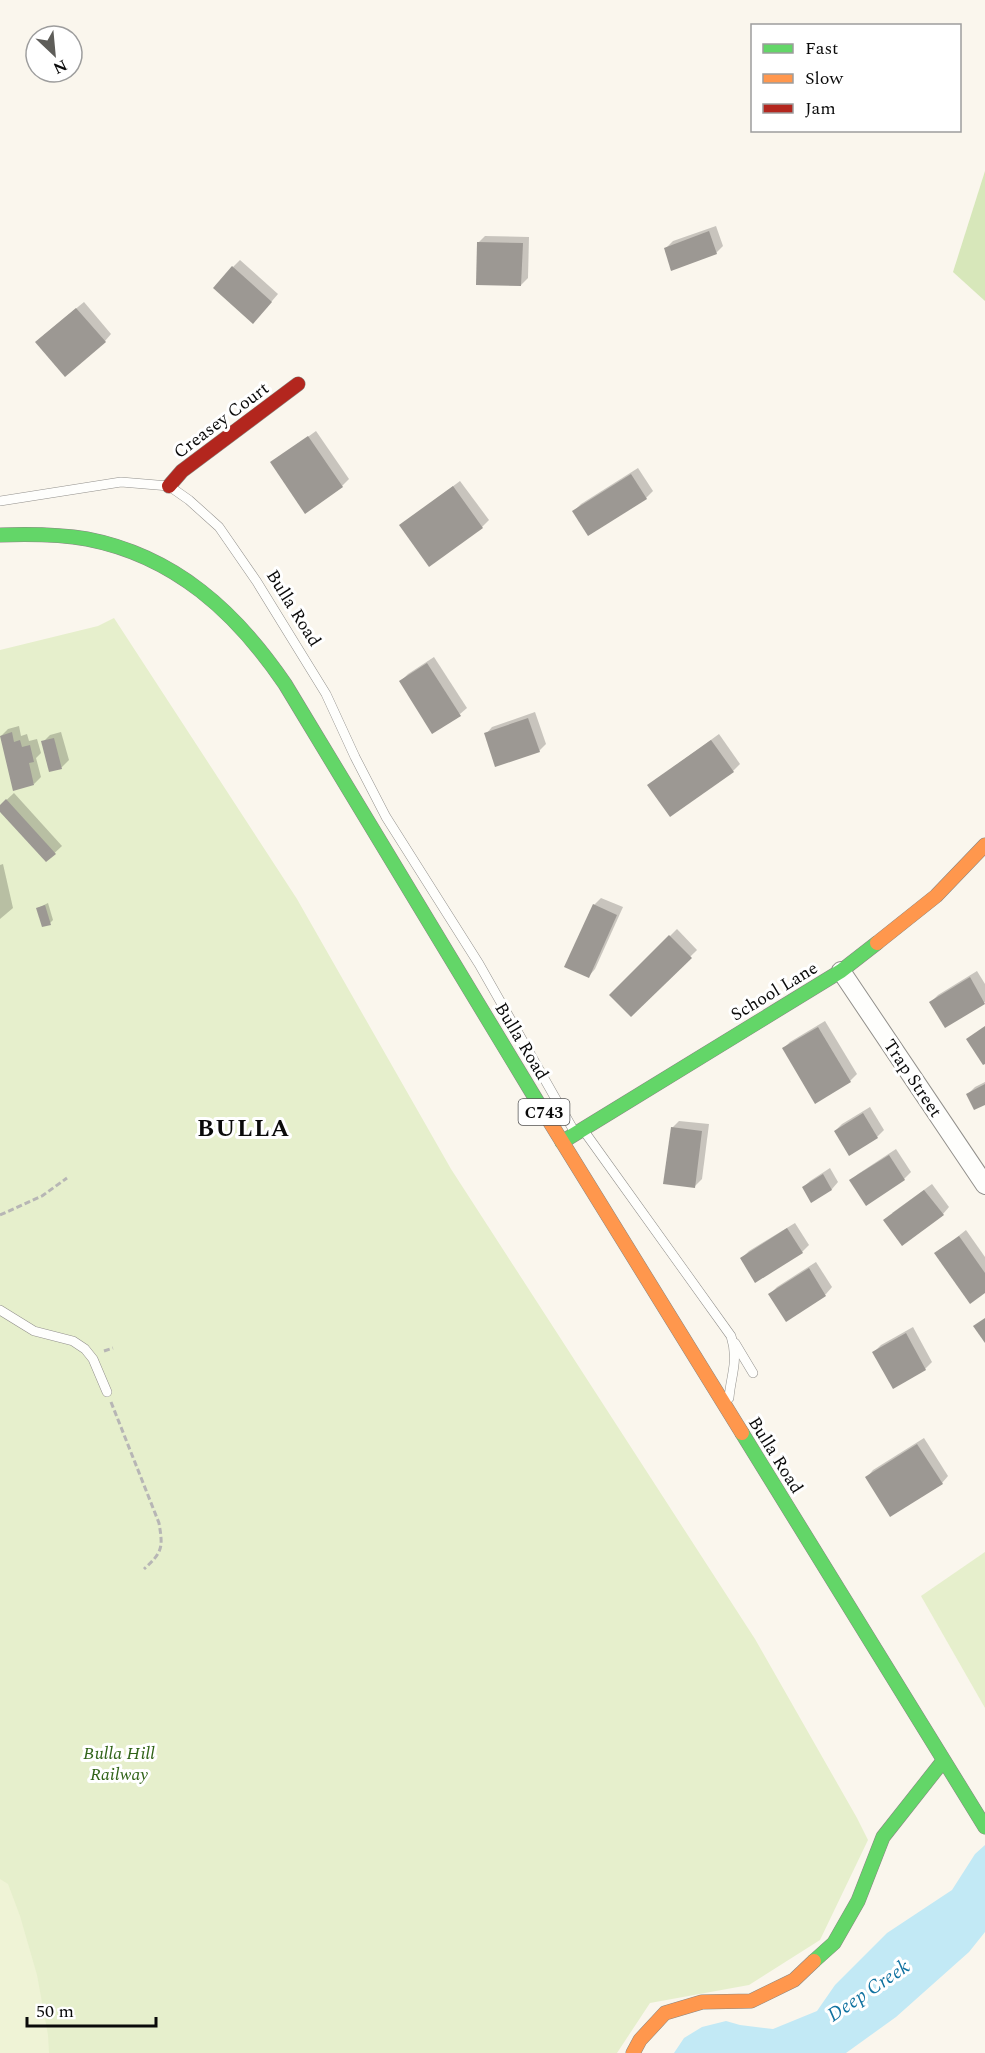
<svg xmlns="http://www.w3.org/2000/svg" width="985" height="2053" font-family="Spectral,serif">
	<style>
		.green { fill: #e6efcc }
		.forest { fill: #d7e7ba }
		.pitch { fill: #eff3d6 }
		.water { fill: #c2e9f5 }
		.shadow { fill: #0003 }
		.building { fill: #9c9893 }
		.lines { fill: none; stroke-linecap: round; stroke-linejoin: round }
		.lane-casing { stroke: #92908c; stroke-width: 10 }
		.street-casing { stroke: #92908c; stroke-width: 20 }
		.fast-casing { stroke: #898783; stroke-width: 15 }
		.slow-casing { stroke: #898783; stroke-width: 15 }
		.jam-casing { stroke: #898783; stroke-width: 15 }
		.path { stroke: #b7b6b5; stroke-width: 3; stroke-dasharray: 6 3; stroke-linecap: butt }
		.lane { stroke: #fefefc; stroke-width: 9 }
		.street { stroke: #fefefc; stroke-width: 18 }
		.fast { stroke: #63d668; stroke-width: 14 }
		.slow { stroke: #ff974d; stroke-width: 14 }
		.jam { stroke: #b3261e; stroke-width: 14 }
		.labels { text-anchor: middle; stroke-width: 6; stroke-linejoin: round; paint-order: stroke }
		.shield { fill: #fff; stroke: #545454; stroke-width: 1.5 }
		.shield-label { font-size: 16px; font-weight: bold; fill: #0a0a0a }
		.street-label { font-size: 18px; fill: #0a0a0a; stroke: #fff }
		.park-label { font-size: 18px; font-style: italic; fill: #316419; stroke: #fff }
		.water-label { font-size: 20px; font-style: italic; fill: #1072a0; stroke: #fff }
		.district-label { font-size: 24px; font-weight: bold; letter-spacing: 1.5px; fill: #0a0a0a; stroke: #fff }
	</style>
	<rect width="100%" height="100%" fill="#faf6ed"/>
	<g class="green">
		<path d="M114,618l183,281 154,270 304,470 102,179 11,22 -48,100 -71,45 -99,18 -33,50h-617v-1403l98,-24z"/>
		<path d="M985,1552v156l-64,-112z"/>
	</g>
	<path class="forest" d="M985,171v130l-32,-29z"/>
	<path class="pitch" d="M0,1879l8,5 12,32 17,59 11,60 1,18h-49z"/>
	<path class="water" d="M985,1845v87l-16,20 -73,65 -50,36h-172l10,-15 18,-11 24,-6 14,4 33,4 44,-18 18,-26 52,-52 65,-43 23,-36z"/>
	<g class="shadow">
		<path d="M716,226l7,20 -7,7 -50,-5 7,-7z"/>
		<path d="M485,236l44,1 -1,41 -7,7 -43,-42z"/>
		<path d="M240,260l38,34 -18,21 -27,-48z"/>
		<path d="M84,302l27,32 -6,7 -61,-6z"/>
		<path d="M316,431l33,48 -7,7 -70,-23z"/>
		<path d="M638,468l15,23 -7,7 -57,36 -15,-23 7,-7z"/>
		<path d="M460,481l29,39 -7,7 -81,-2z"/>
		<path d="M434,657l33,51 -7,6 -59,-33 7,-7z"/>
		<path d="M535,712l11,32 -7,7 -53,-17 6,-7z"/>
		<path d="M19,726l2,10 6,-2 2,7 8,-2 4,14 -5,5 5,19 -7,7 -33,-48 7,-7z"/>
		<path d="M61,732l8,28 -7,7 -12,3 -7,-28 7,-7z"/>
		<path d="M719,734l21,30 -7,7 -84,14z"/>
		<path d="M14,793l48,53 -15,14 -47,-50v-4z"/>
		<path d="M3,864l10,44 -13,11v-54z"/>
		<path d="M601,898l22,9 -28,62 -6,7 5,-71z"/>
		<path d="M48,903l5,17 -3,3 -12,-15z"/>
		<path d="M677,929l20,21 -66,65 -20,-20z"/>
		<path d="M977,971l8,13v18l-39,24 -15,-24 7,-7z"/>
		<path d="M825,1021l32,53 -7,7 -66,-33 6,-6z"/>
		<path d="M985,1082v21l-17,-9 7,-7z"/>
		<path d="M870,1107l14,23 -7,7 -42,-6 7,-7z"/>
		<path d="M679,1121l30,3 -7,55 -7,7 -23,-58z"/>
		<path d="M896,1149l15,23 -7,7 -53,1 7,-6z"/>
		<path d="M830,1168l8,14 -6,7 -20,12 -9,-13 7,-7z"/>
		<path d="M932,1184l17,23 -6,7 -51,-1z"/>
		<path d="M795,1223l14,22 -7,7 -60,6 7,-7z"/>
		<path d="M966,1230l19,27v34l-49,-37z"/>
		<path d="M816,1262l16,25 -6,7 -40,26 -16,-26 7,-7z"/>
		<path d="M913,1327l19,35 -7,7 -51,-17 7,-7z"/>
		<path d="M924,1438l24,38 -6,7 -75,-6 6,-7z"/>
	</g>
	<g class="building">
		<path d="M709,231l8,23 -46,17 -7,-23z"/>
		<path d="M477,242l46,1 -2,43 -45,-1z"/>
		<path d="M232,266l40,36 -19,22 -40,-36z"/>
		<path d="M76,308l30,34 -41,35 -30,-35z"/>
		<path d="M308,436l35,51 -38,27 -35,-52z"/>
		<path d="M631,474l16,25 -59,37 -16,-25z"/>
		<path d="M453,486l30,42 -54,39 -30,-42z"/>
		<path d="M427,663l34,53 -29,18 -33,-53z"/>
		<path d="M528,718l12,34 -45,15 -11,-34z"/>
		<path d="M12,732l2,10 6,-2 2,7 8,-2 4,17 -5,1 5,22 -21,6 -13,-55z"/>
		<path d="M54,738l8,31 -13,3 -8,-31z"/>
		<path d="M711,740l23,32 -64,45 -23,-32z"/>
		<path d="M6,799l50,55 -10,8 -46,-50v-7z"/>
		<path d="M593,904l24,11 -28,63 -25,-11z"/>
		<path d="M45,905l6,20 -9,2 -6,-19z"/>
		<path d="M669,935l23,23 -61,59 -22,-22z"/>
		<path d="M970,977l15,27 -40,24 -16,-26z"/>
		<path d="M985,1026v38l-2,1 -17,-26z"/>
		<path d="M818,1027l33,55 -36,22 -33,-56z"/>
		<path d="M985,1084v21l-11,5 -8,-16z"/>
		<path d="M863,1113l15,25 -29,18 -15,-25z"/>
		<path d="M671,1127l31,4 -7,57 -32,-4z"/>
		<path d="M889,1155l16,25 -39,26 -17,-26z"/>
		<path d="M823,1174l9,16 -21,13 -9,-16z"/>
		<path d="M924,1190l20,25 -42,31 -19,-26z"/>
		<path d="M787,1228l16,25 -48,30 -15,-25z"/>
		<path d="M959,1236l26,37v20l-15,11 -36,-51z"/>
		<path d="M809,1268l17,28 -40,26 -18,-28z"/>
		<path d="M985,1318v25l-12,-17z"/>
		<path d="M906,1333l20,37 -33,19 -21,-37z"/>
		<path d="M917,1444l26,40 -53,33 -25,-40z"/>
	</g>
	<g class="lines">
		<g class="lane-casing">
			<g id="lane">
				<path d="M0,501l121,-19 48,4 20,14 30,27 38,55 69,112 29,63 31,60 93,147 95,167"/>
				<path d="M584,1131l147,205c8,25 0,38 -2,62"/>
				<path d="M0,1310l34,21 39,10 12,8 8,10 14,33"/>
				<path d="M735,1343l18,30"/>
			</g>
		</g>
		<g class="street-casing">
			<path id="street" d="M841,971l144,214"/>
		</g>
		<g class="fast-casing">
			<g id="fast">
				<path d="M0,535c29,-1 58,-1 87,4 88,17 149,73 198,145l255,422"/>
				<path d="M562,1142l279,-171 36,-28"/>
				<path d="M742,1433l243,394"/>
				<path d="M814,1961l20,-18 24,-42 25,-64 60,-76"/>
			</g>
		</g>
		<g class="slow-casing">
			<g id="slow">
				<path d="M877,943l59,-47 49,-51"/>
				<path d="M540,1106l202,327"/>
				<path d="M633,2053l7,-13 25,-27 37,-11 49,-1 43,-21 20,-19"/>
			</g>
		</g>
		<g class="jam-casing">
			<path id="jam" d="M169,486l13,-15 116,-87"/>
		</g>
		<g class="path">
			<path d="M0,1215l42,-19 25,-18"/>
			<path d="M104,1351l9,-3"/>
			<path d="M111,1402l48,121c4,24 4,29 -15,46"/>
		</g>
		<use href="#lane" class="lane"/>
		<use href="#street" class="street"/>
		<use href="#fast" class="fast"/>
		<use href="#slow" class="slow"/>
		<use href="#jam" class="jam"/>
	</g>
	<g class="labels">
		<rect class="shield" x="518.5" y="1099" width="51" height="26" rx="4.5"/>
		<g class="shield-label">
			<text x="544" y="1118">C743</text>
		</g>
		<g class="street-label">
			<text transform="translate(221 420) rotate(-37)" y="6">Creasey Court</text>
			<text transform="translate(294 608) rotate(58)" y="6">Bulla Road</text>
			<text transform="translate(774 991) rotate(-31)" y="6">School Lane</text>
			<text transform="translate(522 1041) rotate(59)" y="6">Bulla Road</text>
			<text transform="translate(913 1078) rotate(56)" y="6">Trap Street</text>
			<text transform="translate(776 1455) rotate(58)" y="6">Bulla Road</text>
		</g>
		<g class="park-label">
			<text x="119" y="1759">Bulla Hill<tspan x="119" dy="21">Railway</tspan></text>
		</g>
		<g class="water-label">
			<text transform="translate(868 1990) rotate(-34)" y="7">Deep Creek</text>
		</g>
		<g class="district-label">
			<text x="244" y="1136">BULLA</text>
		</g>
	</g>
	<rect x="751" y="24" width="210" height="108" fill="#ffffff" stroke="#9d9d9d" stroke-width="1.5"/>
	<rect x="763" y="44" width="30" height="9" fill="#63d668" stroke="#9d9d9d" stroke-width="1.5"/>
	<text x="805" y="54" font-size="18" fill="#0a0a0a">Fast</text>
	<rect x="763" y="74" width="30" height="9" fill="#ff974d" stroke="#9d9d9d" stroke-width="1.5"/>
	<text x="805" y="84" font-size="18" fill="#0a0a0a">Slow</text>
	<rect x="763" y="104" width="30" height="9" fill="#b3261e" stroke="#9d9d9d" stroke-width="1.5"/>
	<text x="805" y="114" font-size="18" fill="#0a0a0a">Jam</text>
	<g transform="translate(54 54) rotate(154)"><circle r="28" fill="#ffffff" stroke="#9d9d9d" stroke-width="1.5"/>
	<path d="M0-4.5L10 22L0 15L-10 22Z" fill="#5e5d59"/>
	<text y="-9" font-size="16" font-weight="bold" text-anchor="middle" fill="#0a0a0a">N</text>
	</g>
	<path d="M27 2017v9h129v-9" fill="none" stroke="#0a0a0a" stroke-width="3"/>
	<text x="36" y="2017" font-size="18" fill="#0a0a0a" stroke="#ffffff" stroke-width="4.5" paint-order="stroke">50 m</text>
</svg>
